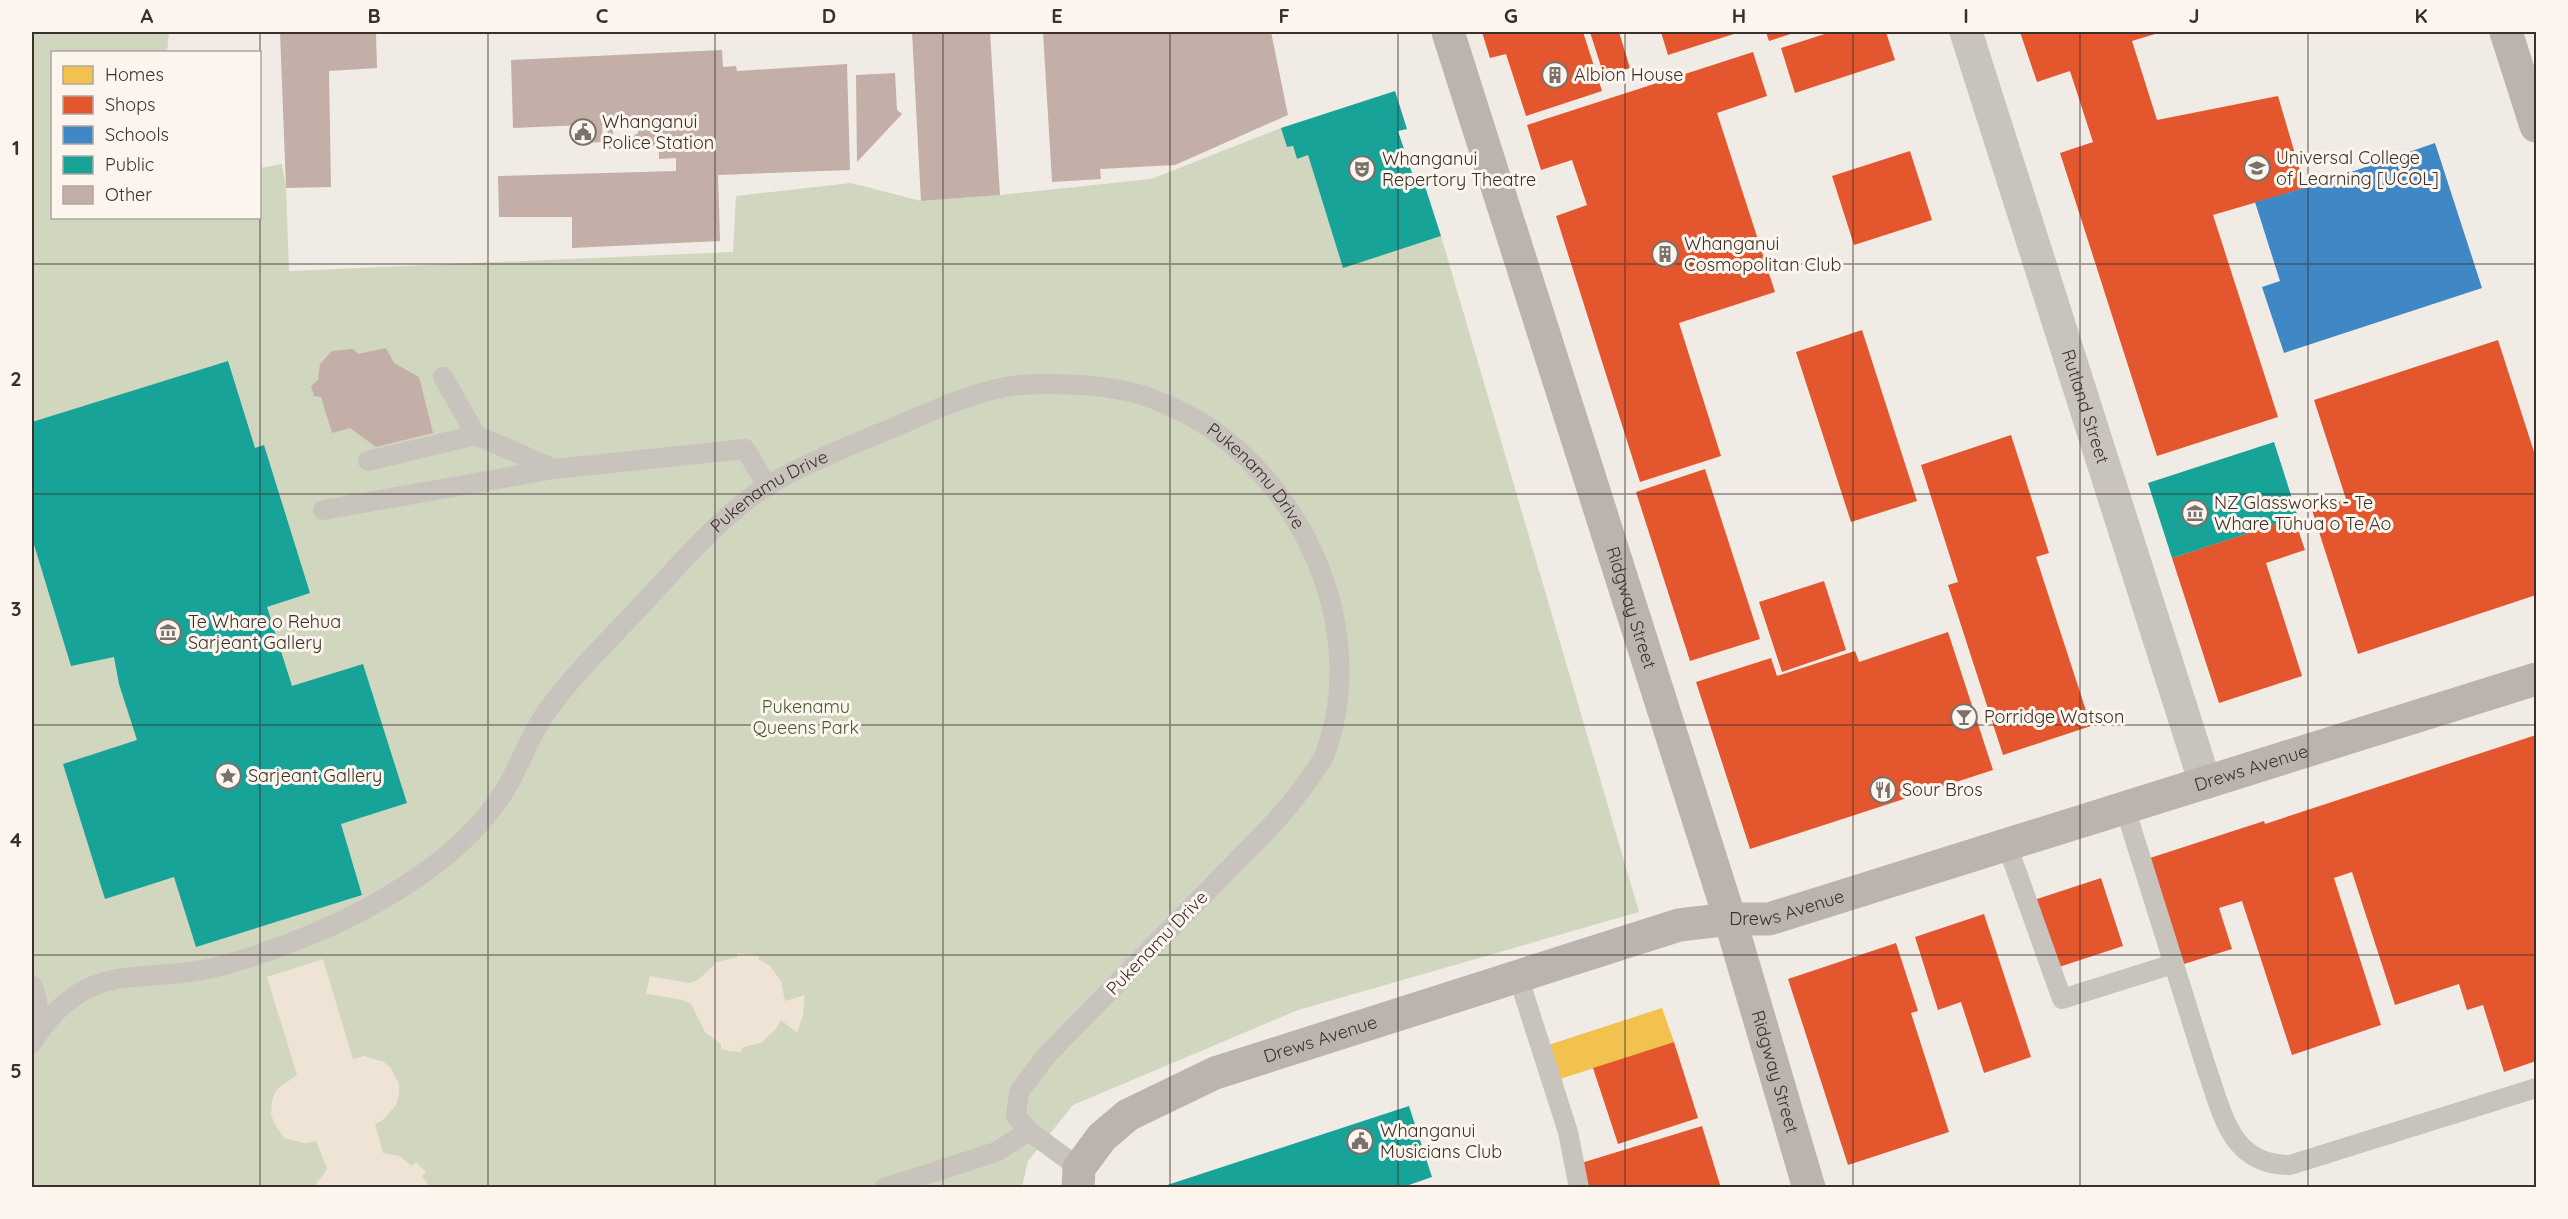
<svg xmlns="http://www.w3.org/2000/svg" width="2568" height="1219" font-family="Quicksand,sans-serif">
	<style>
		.green { fill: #d1d6bf }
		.plaza { fill: #eee3d5 }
		.homes { fill: #f2c14e }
		.shops { fill: #e4572e }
		.schools { fill: #3f88c5 }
		.public { fill: #17a398 }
		.building { fill: #c3afa7; fill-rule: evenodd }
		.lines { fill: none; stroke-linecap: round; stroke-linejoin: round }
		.lane { stroke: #c9c3be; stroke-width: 20 }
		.street { stroke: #c9c3be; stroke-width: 33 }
		.secondary { stroke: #bab3ae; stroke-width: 33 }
		.grid { fill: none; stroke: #3b302b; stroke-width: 1.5; stroke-opacity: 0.55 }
		.labels { text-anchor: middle; stroke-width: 6; stroke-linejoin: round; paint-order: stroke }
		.poi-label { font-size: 18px; fill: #3b302b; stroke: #fbf5ee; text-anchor: start }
		.street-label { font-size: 18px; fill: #3b302b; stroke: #fbf5ee }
		.park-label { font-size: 18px; fill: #4a5a2e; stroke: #fbf5ee }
		.neatline { fill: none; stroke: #3b302b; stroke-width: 2 }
		.grid-label { font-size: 20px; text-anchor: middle; font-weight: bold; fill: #3b302b }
	</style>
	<rect width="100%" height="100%" fill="#f0ebe5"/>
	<path class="green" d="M60,32h109l-2,20h-115v166h208v-50l22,-4 4,24 3,83 444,-19 3,-56 115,-13 70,18 79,-6 151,-16 130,-51 6,19 6,-1 4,13 11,-4 35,112 98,-31 198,676 -341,98 -225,95 -45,56 -6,26h-990v-1154z"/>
	<g class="plaza">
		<path d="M738,953l21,3 -1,3 12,7 11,15 4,20 20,-6 -2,20 -6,18 -16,-13 -6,10 -13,12 -20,6 -1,4 -11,-1 -9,-2v-5l-16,-12 -14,-28 -8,-4 -37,-6 4,-18 40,7 9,-4 18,-17 20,-5z"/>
		<path d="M323,959l30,100 11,-3 20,6 7,6 8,16v11l-3,10 -13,15 -8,4 8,29 16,3 13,10 4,-4 10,10 -4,4 8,11h-116l13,-18 -11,-28 -11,2 -21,-5 -8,-12 -5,-11 1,-15 5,-11 20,-14 -30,-98z"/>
	</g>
	<path class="homes" d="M1662,1008l12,34 -123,40 -12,-34z"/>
	<g class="shops">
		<path d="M1482,32h101l19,59 -76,25 -20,-62 -16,4z"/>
		<path d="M1590,32h29l11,36 -26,8z"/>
		<path d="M1661,32h79l-72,23z"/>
		<path d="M1766,32h31l-28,9z"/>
		<path d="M1831,32h55l9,28 -100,33 -14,-45z"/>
		<path d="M2020,32h134l1,2 -23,7 25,79 121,-24 27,92 -92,27 65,202 -121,39 -97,-303 33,-11 -23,-71 -33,11z"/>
		<path d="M1753,52l14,44 -50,17 58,179 -96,31 42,133 -81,26 -84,-266 31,-11 -15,-45 -31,10 -14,-45z"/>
		<path d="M1910,151l22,69 -78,25 -22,-69z"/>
		<path d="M1862,330l55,171 -66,21 -55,-170z"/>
		<path d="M2498,340l38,118v137l-178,59 -46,-144 34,-11 -32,-99z"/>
		<path d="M2011,435l38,118 -13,4 55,169 -88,29 -55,-170 10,-3 -37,-117z"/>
		<path d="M1705,469l55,170 -70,22 -54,-169z"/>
		<path d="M2294,518l11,32 -39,13 36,113 -83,27 -47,-145z"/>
		<path d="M1824,581l22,69 -64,22 -23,-70z"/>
		<path d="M1948,632l45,138 -243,79 -54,-167 75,-24 6,18 78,-25 4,11z"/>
		<path d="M2536,735v326l-32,11 -21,-67 -16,5 -8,-26 -64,21 -43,-133 -18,6 47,147 -89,30 -50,-154 -23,7 13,41 -48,15 -34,-106 114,-37 1,3z"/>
		<path d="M2101,878l22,68 -67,22 -22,-68z"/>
		<path d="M1984,914l47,143 -47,16 -23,-71 -23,8 -23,-73z"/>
		<path d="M1896,943l22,68 -7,2 38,119 -101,33 -60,-186z"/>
		<path d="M1674,1042l24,76 -80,26 -25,-76z"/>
		<path d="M1702,1126l19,62h-136l-7,-24z"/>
	</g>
	<path class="schools" d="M2435,143l47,145 -198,65 -22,-66 18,-6 -25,-79 50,-14z"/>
	<g class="public">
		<path d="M1395,91l12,38 -9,2 17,51 8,-2 18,56 -98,32 -35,-113 -11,4 -4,-13 -6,1 -6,-19z"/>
		<path d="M228,361l27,87 9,-3 46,148 -43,14 25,79 71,-22 44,139 -66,21 21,71 -166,52 -22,-70 -69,22 -42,-135 74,-24 -18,-56 -5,-27 -43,9 -39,-128v-116z"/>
		<path d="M2274,442l24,75 -126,41 -24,-75z"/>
		<path d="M1409,1106l23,71 -32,11h-242z"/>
	</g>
	<g class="building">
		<path d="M280,32h96l1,36 -48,3 2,116 -45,1z"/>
		<path d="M912,32h78l10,163 -79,6z"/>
		<path d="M1043,32h228l17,83 -113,50 -75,4 1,10 -49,3z"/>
		<path d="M722,50l1,17 13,-1 1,5 110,-7 3,106 -132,5 2,66 -148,7v-31h-73l-1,-41 178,-5v-13l-17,1v-12l-50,2 -2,-25 -5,1 1,17 -20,1v-18l-70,3 -2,-68zM637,123l1,10 -12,8 -13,1v-18z"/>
		<path d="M895,73l2,37 5,4 -45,48 -1,-87z"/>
		<path d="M386,348l8,15 25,14 14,56 -57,14 -26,-19 -18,5 -11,-36 -7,-1 -3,-10 7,-6 2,-16 12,-13 21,-2 5,5z"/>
	</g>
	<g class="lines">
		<g class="lane">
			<path d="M443,377l33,58"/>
			<path d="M368,461l108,-26 78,34 191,-20 23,38"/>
			<path d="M323,510l231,-41"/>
			<path d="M2125,808l81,259c17,47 24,98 84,98l246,-77"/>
			<path d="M2007,845l55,154 111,-35"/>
			<path d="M1518,976l50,156 11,56"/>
			<path d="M32,985c7,16 8,32 4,49"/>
			<path id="s1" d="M32,1043c57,-91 111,-54 196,-79 61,-18 118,-41 173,-76 40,-25 79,-57 104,-98 16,-26 24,-54 42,-79 26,-36 58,-67 89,-100 35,-37 69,-78 110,-110 19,-16 45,-29 67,-39 27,-13 55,-24 82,-35 37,-16 86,-39 126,-42 38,-3 97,0 132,14 20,8 43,19 60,31 98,70 155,207 112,324 -4,10 -12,19 -18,28 -24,34 -53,62 -82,91 -60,61 -120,122 -179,183l-27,36 -3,24 13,15 50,37"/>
			<path d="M884,1188l112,-36 33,-21"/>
		</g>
		<path class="street" id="s2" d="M1966,32l239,751"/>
		<g class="secondary">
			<path id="s3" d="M1448,32l282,887 79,269"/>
			<path d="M2506,32l30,94"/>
			<path id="s4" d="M1078,1188l1,-20 23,-31 26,-22 87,-42 464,-148 51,-6h39l767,-240"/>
		</g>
	</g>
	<path class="grid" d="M260,32v1156M488,32v1156M715,32v1156M943,32v1156M1170,32v1156M1398,32v1156M1625,32v1156M1853,32v1156M2080,32v1156M2308,32v1156M32,264h2504M32,494h2504M32,725h2504M32,955h2504"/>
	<defs>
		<g id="building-ring" transform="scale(1.35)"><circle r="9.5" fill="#fbf5ee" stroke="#7a716c" stroke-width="1.5"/><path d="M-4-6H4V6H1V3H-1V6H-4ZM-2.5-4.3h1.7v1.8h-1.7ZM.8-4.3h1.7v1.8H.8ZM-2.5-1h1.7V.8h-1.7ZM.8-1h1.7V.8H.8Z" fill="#7a716c"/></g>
		<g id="civic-ring" transform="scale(1.35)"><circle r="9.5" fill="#fbf5ee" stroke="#7a716c" stroke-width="1.5"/><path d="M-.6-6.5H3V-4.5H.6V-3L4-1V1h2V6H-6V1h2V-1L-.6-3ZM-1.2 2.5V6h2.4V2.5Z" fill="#7a716c"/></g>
		<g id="university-ring" transform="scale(1.35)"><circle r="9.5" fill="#fbf5ee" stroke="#7a716c" stroke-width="1.5"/><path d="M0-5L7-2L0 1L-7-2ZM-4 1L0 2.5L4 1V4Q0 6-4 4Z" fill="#7a716c"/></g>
		<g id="theatre-ring" transform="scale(1.35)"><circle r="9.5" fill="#fbf5ee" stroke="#7a716c" stroke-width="1.5"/><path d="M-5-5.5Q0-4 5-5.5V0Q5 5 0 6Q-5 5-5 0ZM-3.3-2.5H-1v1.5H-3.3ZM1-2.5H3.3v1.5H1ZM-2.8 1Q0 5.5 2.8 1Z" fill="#7a716c"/></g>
		<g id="museum-ring" transform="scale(1.35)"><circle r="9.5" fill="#fbf5ee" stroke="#7a716c" stroke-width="1.5"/><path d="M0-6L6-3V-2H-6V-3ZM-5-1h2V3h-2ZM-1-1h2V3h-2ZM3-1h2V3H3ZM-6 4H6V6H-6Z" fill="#7a716c"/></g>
		<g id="bar-ring" transform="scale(1.35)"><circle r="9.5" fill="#fbf5ee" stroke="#7a716c" stroke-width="1.5"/><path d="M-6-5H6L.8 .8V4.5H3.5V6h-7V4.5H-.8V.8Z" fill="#7a716c"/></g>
		<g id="sight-ring" transform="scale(1.35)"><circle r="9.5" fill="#fbf5ee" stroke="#7a716c" stroke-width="1.5"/><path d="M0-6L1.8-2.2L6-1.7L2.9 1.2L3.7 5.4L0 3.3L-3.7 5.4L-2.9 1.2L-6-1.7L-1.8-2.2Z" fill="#7a716c"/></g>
		<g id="restaurant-ring" transform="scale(1.35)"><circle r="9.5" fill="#fbf5ee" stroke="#7a716c" stroke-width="1.5"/><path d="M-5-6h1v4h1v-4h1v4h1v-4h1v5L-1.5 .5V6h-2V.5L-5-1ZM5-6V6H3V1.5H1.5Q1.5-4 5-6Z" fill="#7a716c"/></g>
	</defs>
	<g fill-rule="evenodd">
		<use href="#building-ring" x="1555" y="75"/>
		<use href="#civic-ring" x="583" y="132"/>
		<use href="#university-ring" x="2257" y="168"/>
		<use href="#theatre-ring" x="1362" y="169"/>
		<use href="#building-ring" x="1665" y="254"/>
		<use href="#museum-ring" x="2195" y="513"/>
		<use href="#museum-ring" x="168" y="632"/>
		<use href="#bar-ring" x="1964" y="717"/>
		<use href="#sight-ring" x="228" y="776"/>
		<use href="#restaurant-ring" x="1883" y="790"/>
		<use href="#civic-ring" x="1360" y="1141"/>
	</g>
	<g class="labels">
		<g class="poi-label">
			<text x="1574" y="81">Albion House</text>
			<text x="602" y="128">Whanganui<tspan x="602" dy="21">Police Station</tspan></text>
			<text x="2276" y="164">Universal College<tspan x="2276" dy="21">of Learning [UCOL]</tspan></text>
			<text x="1382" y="165">Whanganui<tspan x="1382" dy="21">Repertory Theatre</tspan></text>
			<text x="1684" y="250">Whanganui<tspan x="1684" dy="21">Cosmopolitan Club</tspan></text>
			<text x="2214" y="509">NZ Glassworks - Te<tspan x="2214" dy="21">Whare Tūhua o Te Ao</tspan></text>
			<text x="188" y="628">Te Whare o Rehua<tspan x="188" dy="21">Sarjeant Gallery</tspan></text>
			<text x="1984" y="723">Porridge Watson</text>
			<text x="248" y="782">Sarjeant Gallery</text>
			<text x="1902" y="796">Sour Bros</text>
			<text x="1380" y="1137">Whanganui<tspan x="1380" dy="21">Musicians Club</tspan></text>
		</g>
		<g class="street-label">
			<text dy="6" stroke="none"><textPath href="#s2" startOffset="393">Rutland Street</textPath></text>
			<text dy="6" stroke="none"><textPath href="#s1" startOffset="1500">Pukenamu Drive</textPath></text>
			<text dy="6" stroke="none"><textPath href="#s1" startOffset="960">Pukenamu Drive</textPath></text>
			<text dy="6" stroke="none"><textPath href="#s3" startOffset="604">Ridgway Street</textPath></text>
			<text dy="6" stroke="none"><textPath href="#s4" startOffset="1272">Drews Avenue</textPath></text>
			<text dy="6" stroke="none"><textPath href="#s4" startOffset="786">Drews Avenue</textPath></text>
			<text transform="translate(1157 943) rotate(-46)" y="6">Pukenamu Drive</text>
			<text dy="6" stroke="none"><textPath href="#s4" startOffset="300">Drews Avenue</textPath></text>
			<text dy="6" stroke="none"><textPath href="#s3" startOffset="1090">Ridgway Street</textPath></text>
		</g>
		<g class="park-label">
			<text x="806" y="713">Pukenamu<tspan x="806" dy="21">Queens Park</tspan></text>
		</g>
	</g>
	<rect width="2568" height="1219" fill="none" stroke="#fbf5ee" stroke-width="66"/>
	<rect x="51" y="51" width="210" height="168" fill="#fbf5ee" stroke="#aea6a0" stroke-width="1.5"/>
	<rect x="63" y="66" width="30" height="18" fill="#f2c14e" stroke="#aea6a0" stroke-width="1.5"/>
	<text x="105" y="81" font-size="18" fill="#3b302b">Homes</text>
	<rect x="63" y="96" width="30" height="18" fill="#e4572e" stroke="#aea6a0" stroke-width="1.5"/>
	<text x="105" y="111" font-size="18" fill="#3b302b">Shops</text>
	<rect x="63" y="126" width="30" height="18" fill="#3f88c5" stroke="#aea6a0" stroke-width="1.5"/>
	<text x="105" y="141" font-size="18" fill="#3b302b">Schools</text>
	<rect x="63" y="156" width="30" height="18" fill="#17a398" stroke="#aea6a0" stroke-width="1.5"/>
	<text x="105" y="171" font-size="18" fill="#3b302b">Public</text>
	<rect x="63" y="186" width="30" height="18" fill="#c3afa7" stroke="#aea6a0" stroke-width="1.5"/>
	<text x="105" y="201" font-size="18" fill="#3b302b">Other</text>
	<rect x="33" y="33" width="2502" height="1153" class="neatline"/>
	<g class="grid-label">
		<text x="147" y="23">A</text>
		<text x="374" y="23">B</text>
		<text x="602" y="23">C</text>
		<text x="829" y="23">D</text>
		<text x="1057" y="23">E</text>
		<text x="1284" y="23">F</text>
		<text x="1511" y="23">G</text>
		<text x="1739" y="23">H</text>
		<text x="1966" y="23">I</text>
		<text x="2194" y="23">J</text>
		<text x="2421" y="23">K</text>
		<text x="16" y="155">1</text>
		<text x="16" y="386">2</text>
		<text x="16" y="616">3</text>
		<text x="16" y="847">4</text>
		<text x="16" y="1078">5</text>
	</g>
</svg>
